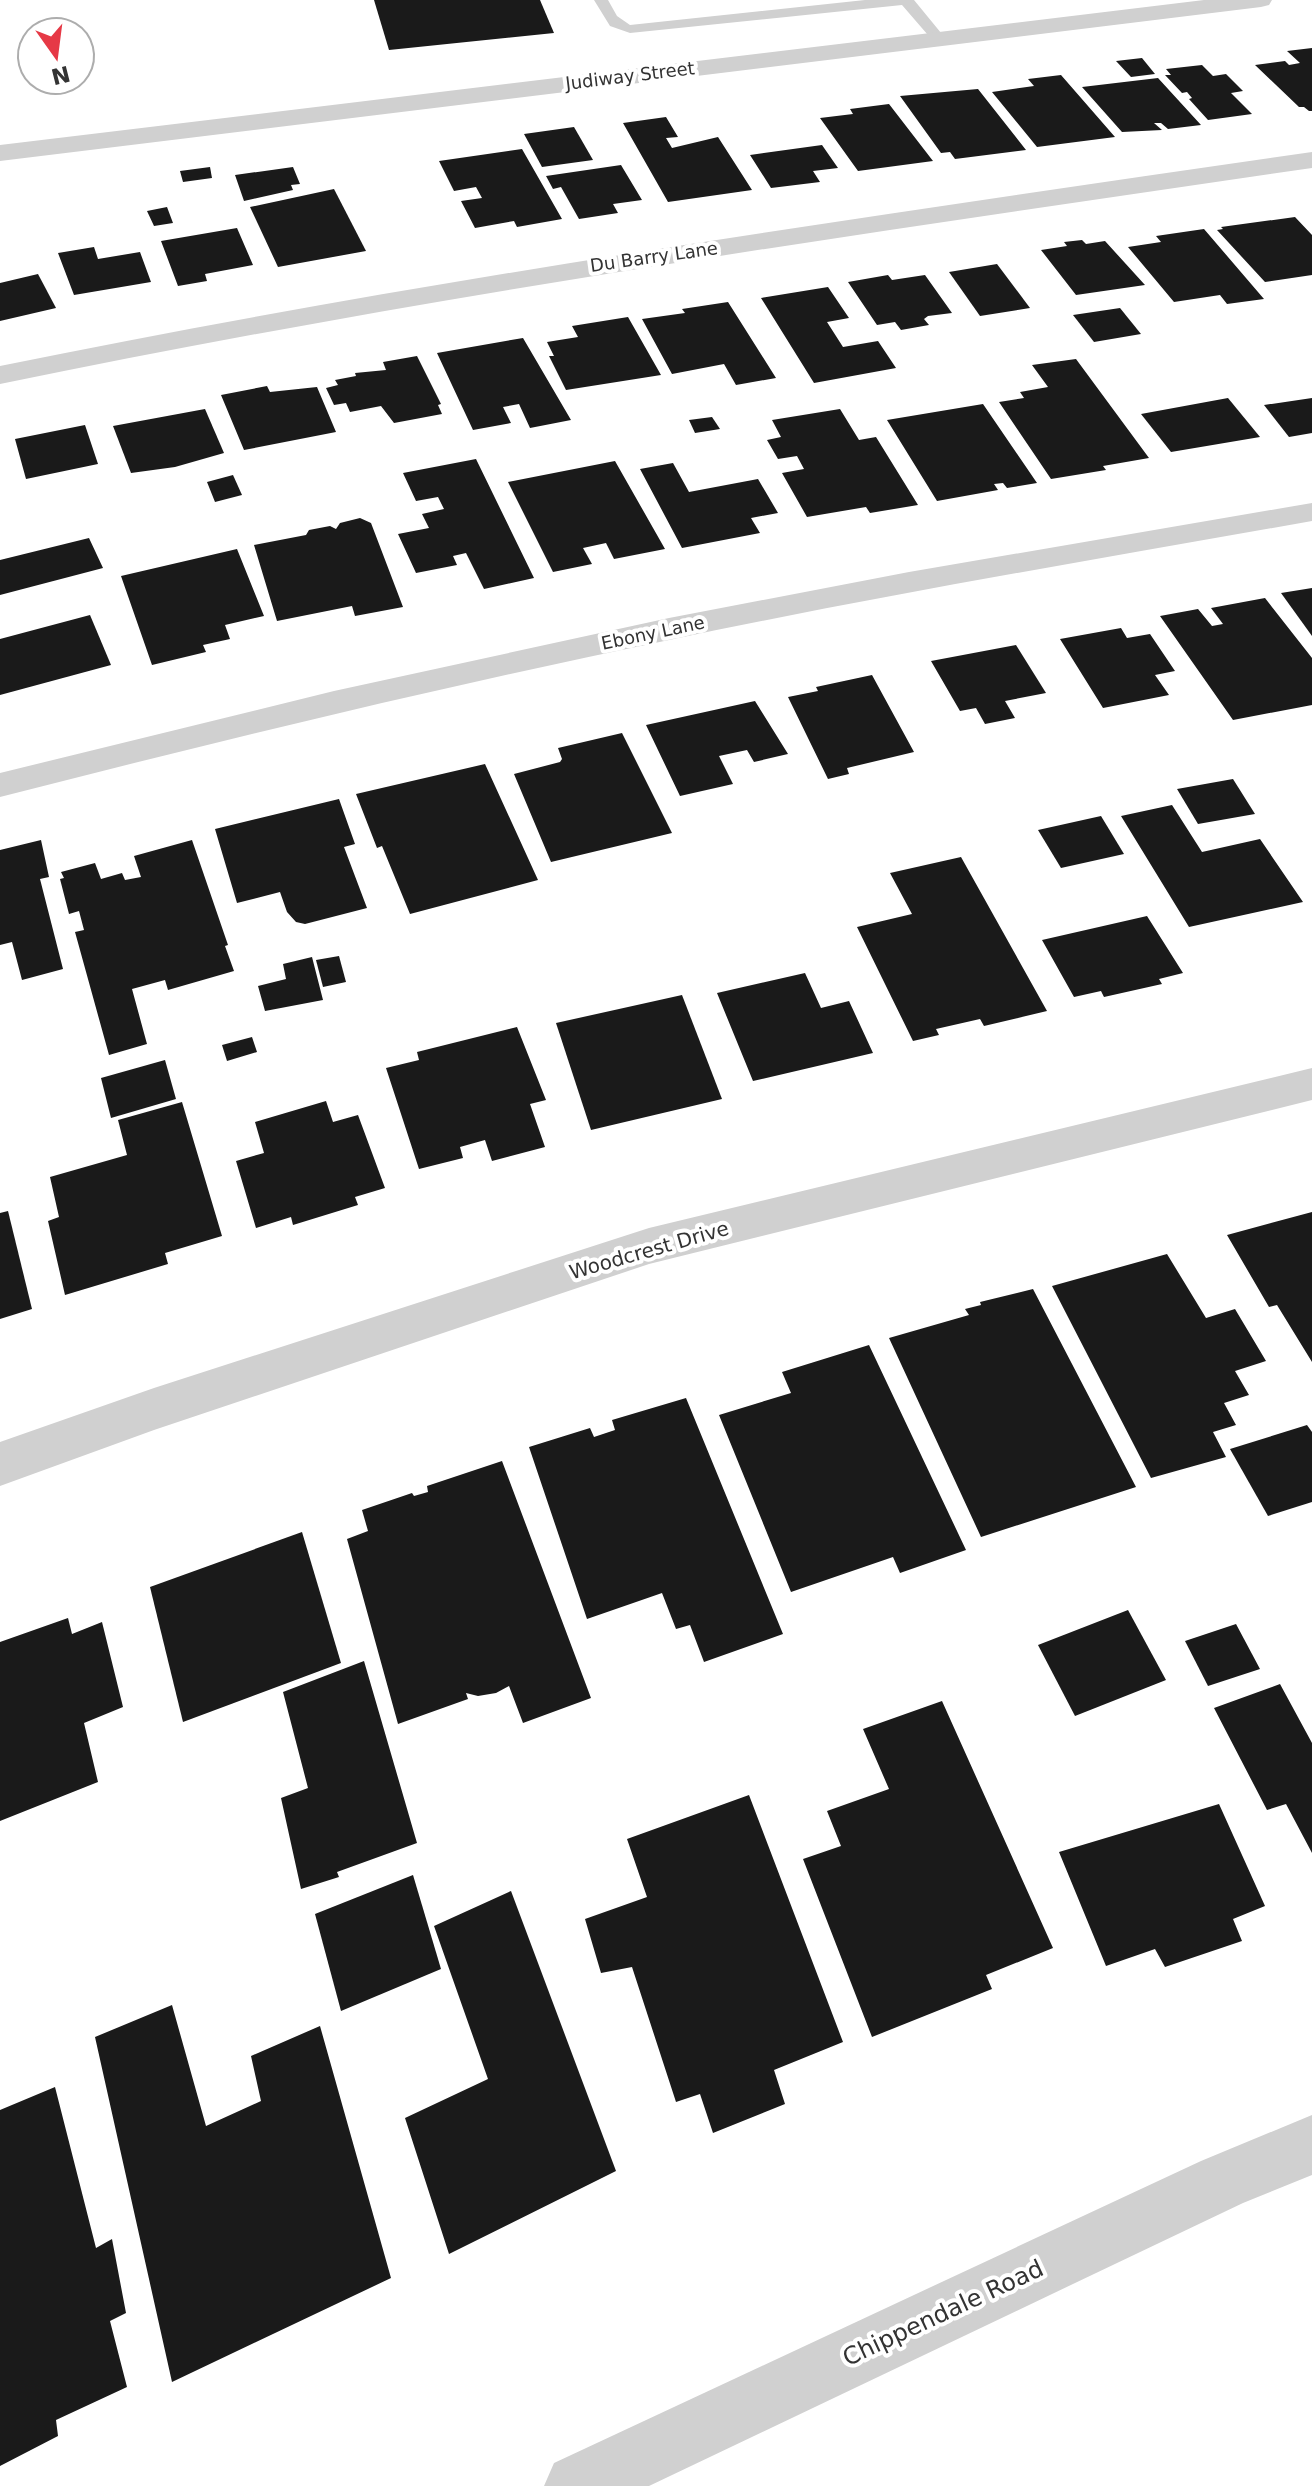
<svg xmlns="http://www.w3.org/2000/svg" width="1312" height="2486" font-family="'DejaVu Sans',sans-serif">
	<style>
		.building { fill: #1a1a1a }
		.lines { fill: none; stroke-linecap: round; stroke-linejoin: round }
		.service { fill: #d0d0d0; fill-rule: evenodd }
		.minor { fill: #d0d0d0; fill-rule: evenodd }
		.labels { text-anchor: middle; stroke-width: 8; stroke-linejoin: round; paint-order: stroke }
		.far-street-label { font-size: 18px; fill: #333; stroke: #fff }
		.street-label { font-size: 20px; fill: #333; stroke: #fff }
		.near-street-label { font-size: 24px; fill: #333; stroke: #fff }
	</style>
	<rect width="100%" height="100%" fill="#fff"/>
	<g class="building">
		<path d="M374,0h166l14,33 -165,17z"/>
		<path d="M1312,48v63h-3l-5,-4h-5l-44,-42 30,-4 4,4 11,-2 -13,-12z"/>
		<path d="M1142,58l13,16 -24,3 -15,-16z"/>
		<path d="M1202,65l11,11 13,-2 17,17 -12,2 21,21 -44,6 -19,-21 3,-1 -5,-6 -5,1 -17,-18h6l-5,-6z"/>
		<path d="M1061,75l54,62 -78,10 -45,-55 42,-6 -6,-7z"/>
		<path d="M1158,78l43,47 -33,4 -7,-6h-7l8,7 -40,2 -40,-45z"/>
		<path d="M978,89l48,61 -71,9 -5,-7 -9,1 -41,-57z"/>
		<path d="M889,104l44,57 -75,10 -38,-53 33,-4 -3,-5z"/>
		<path d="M666,117l12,20 -12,1 6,10 46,-11 34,53 -84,12 -45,-79z"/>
		<path d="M574,127l19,33 -51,7 -18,-33z"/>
		<path d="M822,145l16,23 -25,3 7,11 -49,6 -21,-33z"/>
		<path d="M522,149l40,70 -45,8 -3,-6 -39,7 -14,-27 21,-3 -6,-11 -22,4 -15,-30z"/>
		<path d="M621,165l21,35 -29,4 5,9 -39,6 -18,-32 -8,2 -7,-13z"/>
		<path d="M210,167l2,11 -29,4 -3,-11z"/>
		<path d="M293,167l7,17 -9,1 2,5 -49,11 -9,-26z"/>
		<path d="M334,189l32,62 -88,16 -28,-60z"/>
		<path d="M167,207l6,16 -19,3 -7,-15z"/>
		<path d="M1295,217l17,18v40l-47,7 -48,-52 6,-1 -2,-2z"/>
		<path d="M237,228l16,37 -48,9 2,7 -29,5 -17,-45z"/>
		<path d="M1204,229l60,70 -37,5 -7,-9 -46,7 -46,-55 33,-5 -5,-6z"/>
		<path d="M1082,240l4,4 19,-3 40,44 -69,10 -35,-45 26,-4 -3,-4z"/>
		<path d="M94,247l4,12 42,-7 11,30 -77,13 -16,-42z"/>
		<path d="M997,264l33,44 -50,8 -31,-44z"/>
		<path d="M38,274l18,34 -56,13v-38z"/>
		<path d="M888,275l4,5 33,-5 27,38 -24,3 -4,3 5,6 -28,5 -6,-8 -18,3 -29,-43z"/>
		<path d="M828,287l21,31 -22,4 16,25 35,-6 18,27 -82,15 -53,-85z"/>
		<path d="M728,302l48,76 -40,7 -12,-21 -52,10 -30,-55 43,-6 -3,-4z"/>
		<path d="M1120,308l21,26 -47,8 -21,-27z"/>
		<path d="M628,317l33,58 -95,15 -17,-34h5l-7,-14 31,-5 -6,-11z"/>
		<path d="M523,338l48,82 -41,8 -11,-24 -16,3 8,16 -38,7 -36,-77z"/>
		<path d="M417,356l24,48 -3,1 4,9 -48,9 -13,-17 -31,6 -4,-9 -12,2 -8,-17 12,-3 -3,-5 21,-4 -1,-3 31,-3 -3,-8z"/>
		<path d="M1076,359l73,99 -46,8 3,4 -55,9 -52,-77 25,-4 -4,-6 28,-5 -16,-22z"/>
		<path d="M267,386l3,6 47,-5 19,45 -92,18 -23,-55z"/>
		<path d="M1228,398l32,39 -89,15 -30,-38z"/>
		<path d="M1312,398v35l-23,4 -25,-32z"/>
		<path d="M983,404l54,79 -30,5 -4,-5 -9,1 4,6 -61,11 -50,-81z"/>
		<path d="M205,409l19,44 -49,14 -44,6 -18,-47z"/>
		<path d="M840,409l19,31 17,-3 42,68 -48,8 -4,-6 -59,10 -25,-44 22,-4 -7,-13 -19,3 -11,-19 14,-3 -9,-17z"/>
		<path d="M712,417l8,12 -25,4 -6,-13z"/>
		<path d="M85,425l13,39 -72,15 -11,-40z"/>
		<path d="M476,459l58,119 -50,11 -18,-36 -13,3 4,9 -41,8 -18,-39 31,-6 -7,-14 22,-5 -6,-12 -22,4 -13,-28z"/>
		<path d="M615,461l50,88 -51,10 -8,-16 -23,5 9,16 -39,8 -45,-90z"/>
		<path d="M673,463l16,29 69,-13 20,34 -27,5 9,15 -78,15 -42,-79z"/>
		<path d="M233,475l9,20 -27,7 -8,-20z"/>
		<path d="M360,518l11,5 32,84 -48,9 -3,-10 -75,15 -23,-76 52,-10 3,-5 21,-4 6,3 4,-6z"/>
		<path d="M89,538l14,30 -103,27v-35z"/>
		<path d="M237,549l27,67 -39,9 5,14 -27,6 3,7 -54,13 -31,-89z"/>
		<path d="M1312,588v48l-31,-43z"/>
		<path d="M1265,598l47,60v47l-79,15 -73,-104 38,-7 14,17 11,-2 -12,-16z"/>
		<path d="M90,615l21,50 -111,30v-56z"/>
		<path d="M1121,628l6,10 23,-4 25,37 -20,4 14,20 -66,13 -43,-69z"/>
		<path d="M1016,645l30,48 -41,8 10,17 -30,6 -9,-16 -16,3 -29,-50z"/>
		<path d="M872,675l42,77 -67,16 2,6 -21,5 -40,-82 30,-6 -2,-4z"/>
		<path d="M755,701l33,53 -34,8 -7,-12 -28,6 14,28 -53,12 -34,-71z"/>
		<path d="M622,733l50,100 -121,29 -37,-88 46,-12 2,-3 -4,-11z"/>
		<path d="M485,764l53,116 -128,34 -28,-68 -5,2 -21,-54z"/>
		<path d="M1233,779l22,35 -57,10 -21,-35z"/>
		<path d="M339,799l16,45 -11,3 23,61 -62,16 -9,-2 -9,-10 -7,-20 -43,11 -22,-74z"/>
		<path d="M1172,805l30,47 58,-13 43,63 -114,25 -68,-111z"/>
		<path d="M1101,816l23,38 -63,14 -23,-38z"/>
		<path d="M41,840l8,37 -9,2 23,90 -41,11 -10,-38 -12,3v-95z"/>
		<path d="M192,840l36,105 -3,1 9,25 -66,19 -3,-10 -33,9 15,55 -38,11 -34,-123 9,-2 -5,-19 -10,3 -9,-35 4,-1 -3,-6 34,-9 6,16 21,-6 3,7 16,-3 -7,-21z"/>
		<path d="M961,857l86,154 -63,15 -4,-7 -44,10 3,6 -26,6 -56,-114 55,-13 -22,-41z"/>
		<path d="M1147,916l36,57 -24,6 3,5 -58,13 -3,-6 -27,6 -32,-57z"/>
		<path d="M339,956l7,26 -23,5 -7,-27z"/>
		<path d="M312,957l11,43 -58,11 -7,-25 28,-7 -3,-15z"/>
		<path d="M805,973l16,35 28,-7 24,52 -120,28 -36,-88z"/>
		<path d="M682,995l40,104 -131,31 -35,-107z"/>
		<path d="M517,1027l29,73 -16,4 15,43 -53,14 -7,-21 -25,7 3,11 -44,11 -33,-101 33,-8 -2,-8z"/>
		<path d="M252,1037l5,15 -30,9 -5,-16z"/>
		<path d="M165,1060l11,39 -65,19 -10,-40z"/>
		<path d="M326,1101l7,21 25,-7 27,73 -30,9 3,8 -65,20 -2,-8 -35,11 -20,-67 28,-8 -9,-31z"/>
		<path d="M182,1102l40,134 -57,17 3,11 -103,31 -17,-74 11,-4 -9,-40 77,-22 -9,-35z"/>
		<path d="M8,1211l24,98 -32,10v-106z"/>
		<path d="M1312,1212v150l-35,-57 -8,2 -42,-72z"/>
		<path d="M1167,1254l39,64 29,-9 31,52 -31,10 14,24 -25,8 12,22 -23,7 13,25 -75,21 -99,-192z"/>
		<path d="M1033,1289l103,198 -155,50 -92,-199 80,-23 -4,-6 16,-4 -1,-3z"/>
		<path d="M869,1345l97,205 -66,23 -7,-16 -102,35 -72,-177 72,-22 -9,-21z"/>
		<path d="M686,1398l97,236 -79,28 -14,-37 -14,4 -14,-36 -75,26 -58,-172 61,-19 4,9 21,-7 -3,-10z"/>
		<path d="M1307,1425l5,7v70l-44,14 -38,-67z"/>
		<path d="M502,1461l89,237 -68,25 -14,-37 -13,7 -18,3 -12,-3 2,6 -70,25 -51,-185 21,-8 -6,-21 50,-17 2,3 14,-4 -1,-6z"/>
		<path d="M302,1532l39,131 -158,59 -33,-135z"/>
		<path d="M1128,1610l38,70 -91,36 -37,-71z"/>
		<path d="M68,1618l4,16 30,-12 21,85 -39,16 14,59 -98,39v-179z"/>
		<path d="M1236,1624l24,45 -52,17 -23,-45z"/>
		<path d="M364,1661l53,182 -80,29 2,5 -38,12 -20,-91 27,-10 -25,-96z"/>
		<path d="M1280,1684l32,59v110l-26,-49 -19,6 -53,-102z"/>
		<path d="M942,1701l111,247 -67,27 6,14 -120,48 -69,-178 38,-13 -14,-35 62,-22 -26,-60z"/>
		<path d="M749,1795l94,247 -69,28 11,34 -72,29 -13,-39 -24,8 -44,-135 -31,6 -16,-54 62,-22 -20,-58z"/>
		<path d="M1219,1804l46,102 -32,13 9,22 -77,26 -10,-18 -49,17 -47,-114z"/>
		<path d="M413,1875l28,94 -100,42 -26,-97z"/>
		<path d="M511,1891l105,280 -167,83 -44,-136 83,-39 -54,-153z"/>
		<path d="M172,2005l34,121 55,-25 -10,-45 69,-30 71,252 -219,104 -77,-345z"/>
		<path d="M55,2087l41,161 16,-9 14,74 -16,8 17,66 -71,33 2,16 -58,30v-356z"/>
	</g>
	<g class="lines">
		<path class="service" d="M594,0h14l9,16 13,9 235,-25h49l32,39 -2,3h-10l-32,-37 -272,28 -20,-7z"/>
		<g class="minor">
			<path d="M1204,0h68l-3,5 -8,2 -1261,154v-16z"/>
			<path d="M1312,152v16c-439,64 -877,126 -1312,216v-18c435,-89 873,-150 1312,-214z"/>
			<path d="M1312,503v18c-215,38 -430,74 -643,119 -224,46 -447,100 -669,157v-24l334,-82 335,-73 240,-46z"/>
			<path d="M1312,1068v32l-663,164 -495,166 -154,56v-44l154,-54 495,-160z"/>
			<path d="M1312,2115v60l-69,28 -594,283h-105l10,-23 647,-302z"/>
		</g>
	</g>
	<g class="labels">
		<g class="far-street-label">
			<text transform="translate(630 76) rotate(-7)" y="6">Judiway Street</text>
			<text transform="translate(654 257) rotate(-8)" y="6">Du Barry Lane</text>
			<text transform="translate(653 633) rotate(-12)" y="6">Ebony Lane</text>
		</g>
		<g class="street-label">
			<text transform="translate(649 1250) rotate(-16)" y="7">Woodcrest Drive</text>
		</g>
		<g class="near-street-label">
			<text transform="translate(943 2313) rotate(-25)" y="8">Chippendale Road</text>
		</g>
	</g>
	<g transform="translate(56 56) rotate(166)"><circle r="38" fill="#ffffff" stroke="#adadad" stroke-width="2"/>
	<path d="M0-6L14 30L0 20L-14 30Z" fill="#e63946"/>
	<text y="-12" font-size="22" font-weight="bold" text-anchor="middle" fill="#333333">N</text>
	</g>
</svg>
